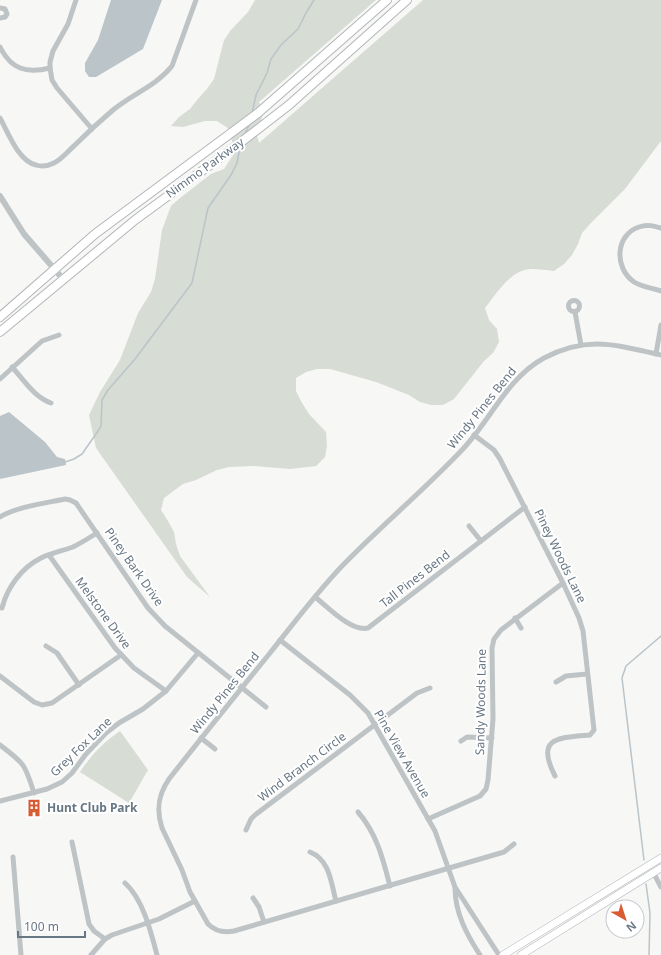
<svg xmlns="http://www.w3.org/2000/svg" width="661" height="955" font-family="'Noto Sans',sans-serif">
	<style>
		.green { fill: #d7dcd4 }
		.water { fill: #bac4c9 }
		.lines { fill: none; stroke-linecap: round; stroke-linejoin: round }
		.stream { stroke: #bac4c9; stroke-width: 1.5 }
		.secondary-casing { stroke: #b3b8bd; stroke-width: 8 }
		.trunk-casing { stroke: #b2b6b9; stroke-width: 10 }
		.minor { stroke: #bec3c6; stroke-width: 5 }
		.tertiary { stroke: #bec3c6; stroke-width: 6 }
		.secondary { stroke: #fff; stroke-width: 7 }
		.trunk { stroke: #fff; stroke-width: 8 }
		.labels { text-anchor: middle; stroke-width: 4; stroke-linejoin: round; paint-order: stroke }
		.street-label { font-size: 12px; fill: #687784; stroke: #fff }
		.poi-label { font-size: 12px; font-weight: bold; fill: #687784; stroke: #fff; text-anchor: start }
	</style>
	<rect width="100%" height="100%" fill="#f7f7f5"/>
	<g class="green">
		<path d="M255,0h121l-117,102 4,11 -6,23 2,7 164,-143h238v141l-36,48 -34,34 -9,10 -4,11 -6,11 -8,9 -10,7c-7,-1 -15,-2 -22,-2 -21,0 -35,24 -47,39l4,12 8,9 2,13 -6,11 -9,8 -30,38 -11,6h-12l-11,-3 -11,-7 -33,-13 -46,-13h-13l-11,3 -10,6v13l6,12 7,11 17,18 1,14 -2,11 -9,9 -26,3 -37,-3 -24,1 -12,3 -21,10 -13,4 -19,14 -3,12 7,11 6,11 2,12 4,12 30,41 -23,-20 -91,-129 -7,-33 11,-23 20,-32 18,-47 13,-21 4,-13 7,-49 9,-24 9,-8 31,-24 13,-5 11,-17 -7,-24 -11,-7h-12l-22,6 -12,-1 8,-9 11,-8 7,-9 9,-10 8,-11 10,-39 7,-10 17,-18z"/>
		<path d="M120,731l28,39 -19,33 -49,-31c12,-18 23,-29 40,-41z"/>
	</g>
	<g class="water">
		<path d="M111,0h51l-19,49 -47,28h-7l-4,-6v-8l13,-23z"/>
		<path d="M9,412l36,30 12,15 8,2 1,6 -66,14v-63z"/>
	</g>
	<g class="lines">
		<g class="stream">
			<path d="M252,113l4,-18 11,-22 4,-14 10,-14 17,-16 8,-16 8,-13"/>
			<path d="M244,136l6,-13"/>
			<path d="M65,462l9,-3 8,-5 14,-20 5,-8 1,-26 6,-10 27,-31 57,-76 16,-75 23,-33 6,-12 3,-16"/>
			<path d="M644,860l-22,-182 4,-12 35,-30"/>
			<path d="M646,884l4,29 -1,42"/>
		</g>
		<g class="secondary-casing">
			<g id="secondary">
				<path d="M503,955l158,-97"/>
				<path d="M521,955l140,-87"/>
			</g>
		</g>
		<g class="trunk-casing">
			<g id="trunk">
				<path d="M0,317l95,-83 163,-121 129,-113"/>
				<path d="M0,332l135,-112 101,-74 53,-41 118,-105"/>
			</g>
		</g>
		<g class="minor">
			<path d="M76,0l-8,24 -15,27 -3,11v6l2,12 5,8 35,41"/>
			<path d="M0,8l5,1 2,5 -2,3 -5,1"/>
			<path d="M0,47c11,22 26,27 50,21"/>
			<path d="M0,118c8,14 18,43 36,47 6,2 12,1 18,-2 8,-4 14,-12 21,-18 12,-12 25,-24 38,-35 19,-16 43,-24 59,-44l24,-66"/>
			<path d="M661,228c-7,-2 -14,-4 -22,-1 -24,8 -25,41 -5,55 8,5 18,6 27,9"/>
			<circle cx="574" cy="306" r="5.5"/>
			<path d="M575,312l6,33"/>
			<path d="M656,354l5,-29"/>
			<path d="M12,367c12,13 22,30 39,36"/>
			<path d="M0,379l42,-38 17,-6"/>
			<path d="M474,435l20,15 6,9 63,124 16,35 4,13 11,99 -4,5c-32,3 -55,2 -35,41"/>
			<path d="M0,517c16,-10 46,-14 65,-18l5,1 6,3 72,105 17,18 101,81"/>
			<path d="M469,526l12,15"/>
			<path d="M49,555l66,93 19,20 32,23"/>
			<path d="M315,597c13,10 36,35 53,31l157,-121"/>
			<path d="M2,608c5,-20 19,-40 39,-50 10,-5 21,-7 32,-11 8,-4 16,-9 24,-14"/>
			<path d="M515,618l6,10"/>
			<path d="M280,640l70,55 18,18 67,118 20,56 44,68"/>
			<path d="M46,646l11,7 22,32"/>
			<path d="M0,676l34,26 8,3 10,-2 69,-48"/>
			<path d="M556,682l10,-6 21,-2"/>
			<path d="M201,738l14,11"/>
			<path d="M461,741l6,-4 25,1"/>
			<path d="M0,745c24,18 25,19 34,48"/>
			<path d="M0,801l47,-12 15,-7 10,-9 14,-19 20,-21 13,-10 24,-14 23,-18 32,-38"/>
			<path d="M358,812c19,22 25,47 32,74"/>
			<path d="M428,819l52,-23 6,-7 2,-9 5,-61 -1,-71 2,-9 7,-9 62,-47"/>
			<path d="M246,830l5,-11 4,-4 162,-122 13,-5"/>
			<path d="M72,842l17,82 5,7 11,8"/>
			<path d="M514,844l-10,8 -270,79c-10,2 -19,0 -26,-7l-18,-32 -8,-22 -20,-42c-6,-18 -4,-33 7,-49 33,-42 67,-84 101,-126 24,-30 47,-61 73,-88 38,-39 81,-75 119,-115 29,-30 44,-71 82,-92 44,-23 72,-13 117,-3"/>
			<path d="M310,852c20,8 21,31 26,49"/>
			<path d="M13,857l8,98"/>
			<path d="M653,872l8,15"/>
			<path d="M125,883c18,16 26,49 32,72"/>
			<path d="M455,888c0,25 12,47 25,67"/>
			<path d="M253,898l6,9 5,15"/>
			<path d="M91,955l14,-16 7,-4 47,-16 36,-18"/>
		</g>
		<path class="tertiary" d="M0,196l24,38 39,45"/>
		<use href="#secondary" class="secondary"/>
		<use href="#trunk" class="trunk"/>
	</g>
	<defs>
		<g id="building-bare" transform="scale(1.38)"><path d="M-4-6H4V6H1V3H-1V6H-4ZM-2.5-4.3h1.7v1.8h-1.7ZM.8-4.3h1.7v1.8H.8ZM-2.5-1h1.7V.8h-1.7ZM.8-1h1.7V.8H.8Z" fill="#d85b34" stroke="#fff" stroke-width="2.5" paint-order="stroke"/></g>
	</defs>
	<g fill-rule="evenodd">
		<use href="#building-bare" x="34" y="808"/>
	</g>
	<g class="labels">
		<g class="street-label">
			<text transform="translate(205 168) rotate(-36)" y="4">Nimmo Parkway</text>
			<text transform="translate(482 408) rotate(-51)" y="4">Windy Pines Bend</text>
			<text transform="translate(560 556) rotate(64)" y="4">Piney Woods Lane</text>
			<text transform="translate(134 567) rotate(55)" y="4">Piney Bark Drive</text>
			<text transform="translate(415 579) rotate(-38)" y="4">Tall Pines Bend</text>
			<text transform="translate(103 613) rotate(54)" y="4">Melstone Drive</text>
			<text transform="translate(225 693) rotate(-51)" y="4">Windy Pines Bend</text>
			<text transform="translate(481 702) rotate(-89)" y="4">Sandy Woods Lane</text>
			<text transform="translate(81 747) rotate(-44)" y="4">Grey Fox Lane</text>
			<text transform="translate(402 754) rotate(60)" y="4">Pine View Avenue</text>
			<text transform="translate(302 767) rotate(-37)" y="4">Wind Branch Circle</text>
		</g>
		<g class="poi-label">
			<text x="47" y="812">Hunt Club Park</text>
		</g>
	</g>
	<g transform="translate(625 919) rotate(141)"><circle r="19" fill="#ffffff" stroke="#c3c9ce"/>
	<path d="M0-3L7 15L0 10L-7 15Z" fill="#d85b34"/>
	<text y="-6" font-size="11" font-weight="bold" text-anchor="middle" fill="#687784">N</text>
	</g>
	<path d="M18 931v6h67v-6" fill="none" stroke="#687784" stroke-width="2"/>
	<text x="24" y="931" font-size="12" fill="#687784" stroke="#ffffff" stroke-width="3" paint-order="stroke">100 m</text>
</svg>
